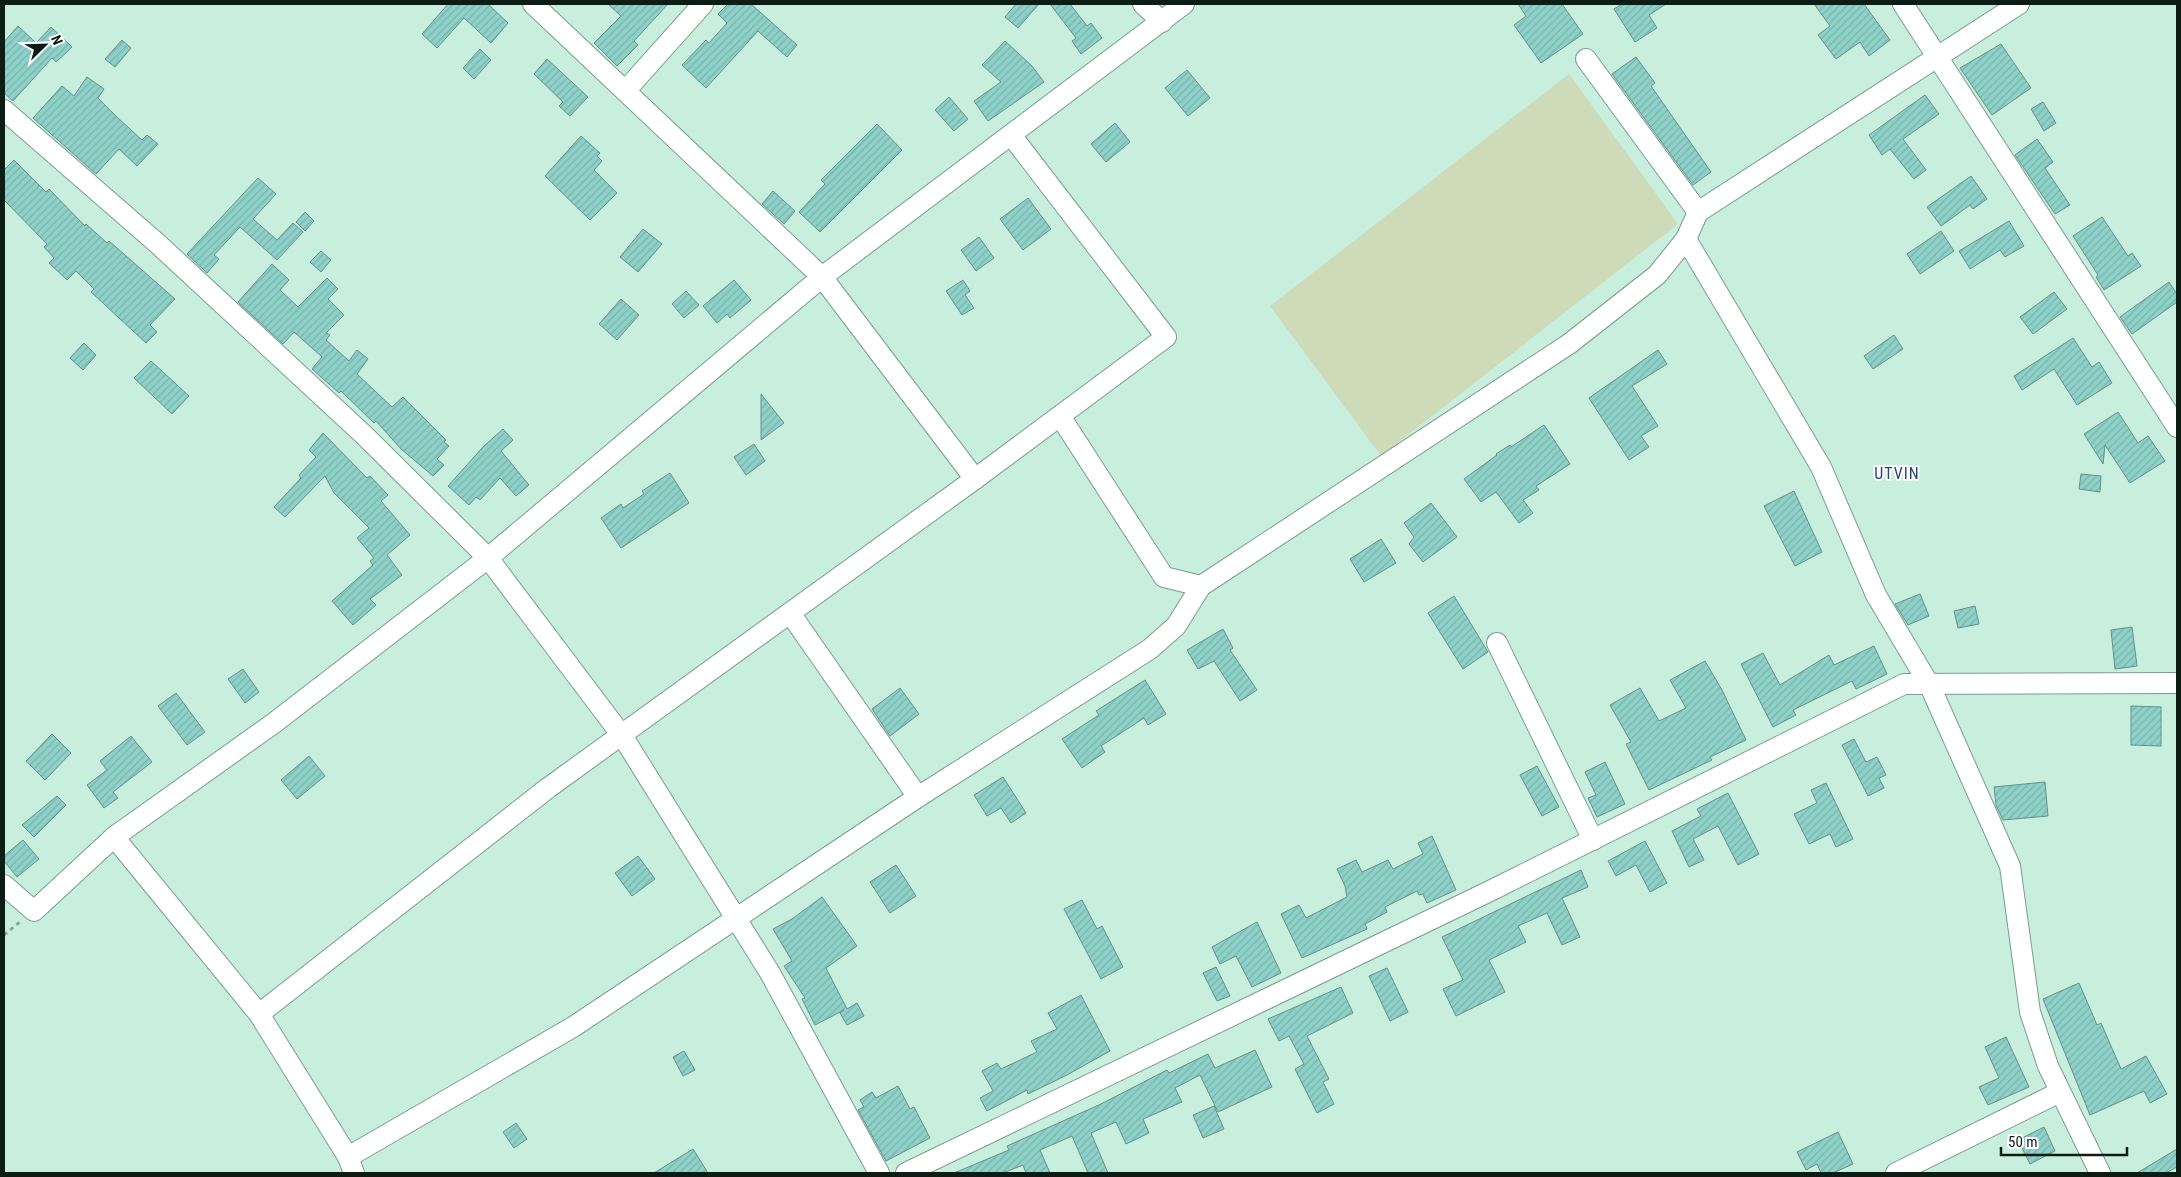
<svg xmlns="http://www.w3.org/2000/svg" width="2181" height="1177" font-family="'Roboto Condensed',sans-serif">
	<style>
		.pitch { fill: #cedbb9 }
		.building { fill: url(#building-hatch); stroke: #65908a }
		.lines { fill: none; stroke-linecap: round; stroke-linejoin: round }
		.minor-casing { stroke: #799e8d; stroke-width: 22 }
		.path { stroke: #89a799; stroke-width: 3; stroke-dasharray: 4 4; stroke-linecap: butt }
		.minor { stroke: #fff; stroke-width: 20 }
		.labels { text-anchor: middle; stroke-width: 4; stroke-linejoin: round; paint-order: stroke }
		.quarter-label { font-size: 16px; letter-spacing: 1px; fill: #2a3f78; stroke: #fff }
	</style>
	<defs>
		<pattern id="building-hatch" width="6" height="6" patternUnits="userSpaceOnUse" patternTransform="scale(1.25)"><rect width="6" height="6" fill="#8ed1c8"/><path d="M-1 1l2-2M0 6l6-6M5 7l2-2" fill="none" stroke="#79b3ab"/></pattern>
	</defs>
	<rect width="100%" height="100%" fill="#c8efdd"/>
	<path class="pitch" d="M1569,74l109,150 -297,232 -111,-150z"/>
	<g class="building">
		<path d="M448,4h40l20,19 -17,20 -27,-25 -27,30 -15,-14z"/>
		<path d="M608,4h60l-34,37 4,4 -21,21 -23,-23 27,-27z"/>
		<path d="M728,4h23l46,41 -10,12 -29,-26 -52,57 -24,-23 24,-25 3,3 18,-20 -9,-9z"/>
		<path d="M1016,4h23l-21,24 -13,-11z"/>
		<path d="M1050,4h20l17,22 4,-3 11,15 -21,16 -9,-13 4,-3z"/>
		<path d="M1518,4h44l21,30 -42,29 -27,-38 12,-9z"/>
		<path d="M1622,4h44l-17,11 8,13 -22,14 -21,-33z"/>
		<path d="M1814,4h50l26,36 -21,16 -9,-14 -24,17 -18,-24 12,-9z"/>
		<path d="M18,26l18,17 15,-16 21,20 -16,15 -4,-4 -39,43 -9,-8v-51z"/>
		<path d="M122,40l9,8 -16,19 -10,-8z"/>
		<path d="M1005,41l27,25 12,16 -56,39 -14,-20 27,-19 -19,-17z"/>
		<path d="M2001,44l30,44 -39,27 -32,-47z"/>
		<path d="M480,49l11,11 -17,19 -11,-11z"/>
		<path d="M1636,57l19,26 -4,3 60,86 -18,13 -81,-111z"/>
		<path d="M547,59l41,38 -18,19 -11,-10 4,-4 -29,-28z"/>
		<path d="M1187,70l23,28 -22,18 -23,-28z"/>
		<path d="M87,77l17,12 -6,9 20,20 24,22 5,-5 11,9 -21,22 -18,-17 -23,25 -63,-56 29,-32 12,10z"/>
		<path d="M1925,95l14,19 -36,25 23,31 -12,9 -24,-30 -8,6 -13,-20z"/>
		<path d="M949,97l19,22 -14,12 -19,-21z"/>
		<path d="M2043,102l13,21 -12,8 -13,-22z"/>
		<path d="M1115,123l15,19 -24,20 -15,-18z"/>
		<path d="M877,124l25,26 -82,82 -21,-20 26,-28 -4,-4z"/>
		<path d="M581,136l19,17 -3,3 5,5 -8,9 23,23 -27,27 -45,-44z"/>
		<path d="M2037,139l16,23 -8,6 25,37 -15,9 -40,-59z"/>
		<path d="M14,160l32,32 3,-3 36,37 1,-2 21,19 2,-2 66,58 -25,26 7,7 -11,11 -55,-51 3,-3 -18,-18 -9,9 -18,-17 5,-5 -10,-11 3,-3 -43,-44v-30z"/>
		<path d="M1971,176l16,23 -14,10 -3,-4 -29,21 -14,-19z"/>
		<path d="M258,178l18,16 -23,25 24,21 16,-17 10,9 -26,28 -37,-33 -26,28 5,4 -12,14 -20,-19z"/>
		<path d="M773,191l22,20 -11,13 -22,-20z"/>
		<path d="M1028,198l23,31 -28,21 -23,-31z"/>
		<path d="M305,212l9,9 -9,10 -9,-9z"/>
		<path d="M2102,217l26,39 4,-3 9,13 -37,24 -8,-13 2,-2 -25,-39z"/>
		<path d="M2009,221l15,25 -19,11 -5,-7 -30,19 -11,-18z"/>
		<path d="M643,229l19,15 -24,28 -18,-15z"/>
		<path d="M1941,231l13,20 -34,23 -13,-20z"/>
		<path d="M979,237l15,21 -18,13 -15,-21z"/>
		<path d="M321,251l10,9 -10,12 -11,-10z"/>
		<path d="M272,264l17,16 -9,10 18,17 29,-29 11,11 -10,10 16,16 -18,18 4,2 -4,5 23,21 8,-11 11,9 -11,15 35,33 11,-10 43,43 -2,2 5,4 -12,13 7,6 -11,11 -32,-27 -25,-28 -2,2 -33,-32 -2,2 -27,-24 10,-12 -28,-25 -11,12 -45,-42z"/>
		<path d="M734,280l17,20 -21,18 -3,-4 -10,9 -14,-17z"/>
		<path d="M963,280l7,11 -5,4 9,13 -12,7 -16,-24z"/>
		<path d="M2169,282l8,12v8l-45,32 -12,-17z"/>
		<path d="M686,291l13,14 -15,13 -12,-14z"/>
		<path d="M2054,292l13,17 -34,25 -13,-17z"/>
		<path d="M621,299l18,16 -22,25 -18,-16z"/>
		<path d="M1894,335l9,14 -30,20 -9,-13z"/>
		<path d="M2073,338l19,29 7,-5 13,21 -35,22 -23,-36 -32,21 -8,-14z"/>
		<path d="M84,343l12,12 -13,15 -13,-12z"/>
		<path d="M1658,350l9,14 -35,22 26,40 -17,10 8,11 -20,13 -40,-62z"/>
		<path d="M151,361l38,35 -17,18 -38,-36z"/>
		<path d="M761,394l23,29 -23,17z"/>
		<path d="M2118,412l20,31 10,-7 17,25 -35,22 -25,-38 -2,19 -19,-30z"/>
		<path d="M1544,425l26,39 -34,22 3,4 -16,10 10,13 -14,10 -23,-31 -15,10 -17,-23 33,-24 -1,-1 14,-9 1,2z"/>
		<path d="M503,429l10,11 -12,11 28,34 -13,11 -16,-18 -20,22 -4,-3 -7,8 -21,-19 35,-39z"/>
		<path d="M323,433l44,45 3,-2 18,19 -7,6 29,34 -23,20 15,20 -32,24 6,6 -23,20 -21,-24 41,-36 -3,-4 4,-3 -17,-20 12,-10 -35,-35 -9,-17 -40,41 -11,-10 27,-29 -2,-3 17,-18 -7,-7z"/>
		<path d="M754,444l11,17 -19,14 -12,-18z"/>
		<path d="M670,473l19,30 -68,45 -20,-30 20,-14 2,4 21,-14 -2,-3z"/>
		<path d="M2081,474l20,2 -1,16 -21,-3z"/>
		<path d="M1794,491l28,61 -27,14 -31,-60z"/>
		<path d="M1431,503l26,34 -34,25 -14,-18 5,-7 -10,-14z"/>
		<path d="M1381,539l15,24 -32,19 -14,-23z"/>
		<path d="M1920,594l9,22 -21,9 -13,-21z"/>
		<path d="M1454,596l34,56 -25,17 -35,-56z"/>
		<path d="M1975,606l4,18 -21,4 -4,-17z"/>
		<path d="M2132,627l5,39 -22,3 -4,-39z"/>
		<path d="M1223,629l10,19 -3,2 27,40 -17,11 -26,-40 -16,8 -11,-19z"/>
		<path d="M1874,646l13,28 -31,15 -4,-8 -59,29 3,5 -23,12 -32,-63 22,-11 17,32 49,-30 5,10z"/>
		<path d="M1705,661l17,29 24,50 -36,17 2,3 -63,30 -23,-46 5,-2 -21,-37 30,-17 19,33 27,-13 -16,-28z"/>
		<path d="M243,669l16,23 -14,11 -17,-24z"/>
		<path d="M1145,680l21,34 -18,11 -4,-7 -43,28 4,6 -23,16 -20,-29 37,-24 -3,-4z"/>
		<path d="M900,688l19,26 -29,22 -18,-27z"/>
		<path d="M176,693l29,39 -18,13 -29,-39z"/>
		<path d="M2131,706l30,1v39l-30,-1z"/>
		<path d="M52,734l19,19 -26,27 -19,-19z"/>
		<path d="M131,736l21,26 -39,30 5,6 -14,10 -17,-23 20,-15 -7,-9z"/>
		<path d="M1854,739l12,23 11,-5 9,18 -7,3 5,10 -16,8 -26,-51z"/>
		<path d="M309,756l16,20 -28,23 -16,-19z"/>
		<path d="M1605,762l20,42 -28,13 -9,-19 8,-3 -11,-23z"/>
		<path d="M1537,766l22,41 -17,9 -22,-41z"/>
		<path d="M1003,777l23,36 -15,10 -10,-15 -14,8 -13,-21z"/>
		<path d="M2045,782l3,34 -45,4 -7,-15 -2,-18z"/>
		<path d="M1826,783l27,56 -17,8 -6,-13 -21,10 -15,-30 23,-11 -6,-13z"/>
		<path d="M1728,793l31,61 -21,11 -20,-39 -25,13 11,21 -15,7 -17,-36 29,-15 -4,-7z"/>
		<path d="M57,796l9,9 -32,32 -12,-12z"/>
		<path d="M1432,836l24,54 -29,13 -4,-9 -4,1 -2,-4 -32,16 2,5 -22,12 2,5 -65,29 -21,-44 18,-9 7,13 41,-21 -2,-11 -8,-17 19,-9 6,12 26,-12 5,9 30,-15 -5,-11z"/>
		<path d="M23,840l16,19 -22,18 -13,-16v-5z"/>
		<path d="M1645,841l22,42 -17,9 -14,-27 -20,11 -8,-15z"/>
		<path d="M638,856l17,23 -23,17 -17,-23z"/>
		<path d="M896,865l20,31 -26,17 -20,-31z"/>
		<path d="M1581,870l7,17 -26,11 18,39 -18,8 -15,-32 -29,13 8,16 -37,18 16,32 -49,24 -13,-27 20,-9 -21,-43z"/>
		<path d="M822,897l35,49 -31,22 21,41 10,-6 7,13 -17,9 -7,-12 4,-3 -29,15 -13,-26 3,-1 -21,-32 8,-5 -19,-32 19,-10z"/>
		<path d="M1082,900l15,29 5,-3 21,41 -22,12 -37,-70z"/>
		<path d="M1257,922l24,51 -29,14 -16,-31 -16,8 -8,-17z"/>
		<path d="M1216,967l14,29 -13,5 -14,-28z"/>
		<path d="M1387,968l21,44 -18,9 -21,-45z"/>
		<path d="M2079,983l18,42 4,-2 20,46 25,-13 21,38 -17,9 -6,-12 -54,24 -47,-116z"/>
		<path d="M1341,987l12,26 -46,23 22,43 -6,3 11,22 -17,9 -22,-44 9,-5 -15,-28 -10,5 -11,-22z"/>
		<path d="M1081,995l29,56 -43,24 -39,19 -1,-4 -40,21 -7,-13 13,-7 -11,-20 15,-8 4,6 36,-17 -6,-11 26,-12 -9,-16z"/>
		<path d="M2006,1037l23,50 -41,18 -9,-18 20,-9 -14,-31z"/>
		<path d="M1255,1050l17,37 -54,25 -18,-37 -25,13 7,14 -39,17 6,14 -23,11 -10,-22 -25,11 17,40h-20l-16,-37 -32,14 10,23h-24l-3,-8 -20,8h-49l55,-23 -2,-4 94,-42 66,-34 2,3 39,-19 7,14z"/>
		<path d="M684,1051l11,19 -12,6 -10,-19z"/>
		<path d="M898,1086l12,23 4,-2 16,31 -44,23 -28,-51 6,-3 -4,-7 12,-8 4,6z"/>
		<path d="M1214,1106l10,23 -21,9 -10,-23z"/>
		<path d="M516,1123l11,16 -13,9 -11,-16z"/>
		<path d="M2044,1127l11,24 -25,13 -12,-24z"/>
		<path d="M1838,1132l15,32 -20,9h-12l-4,-9 -11,6 -9,-18z"/>
		<path d="M693,1149l15,24h-54z"/>
		<path d="M2177,1149v18l-11,6h-29z"/>
	</g>
	<g class="lines">
		<g class="minor-casing">
			<g id="minor">
				<path d="M533,4l289,273 153,202"/>
				<path d="M1143,4l19,18"/>
				<path d="M1903,4l274,423"/>
				<path d="M1586,59l112,153"/>
				<path d="M626,90l77,-86"/>
				<path d="M4,110l154,134 206,191 124,123 334,-281 362,-273"/>
				<path d="M1686,239l135,228 55,128 54,91 80,180 20,146 18,54 52,107"/>
				<path d="M1060,416l104,161 37,9"/>
				<path d="M790,613l128,184"/>
				<path d="M1497,643l96,197"/>
				<path d="M114,837l145,177 89,143 6,16"/>
				<path d="M4,885l30,26 80,-74 160,-114 214,-165 135,179 147,236 109,200"/>
				<path d="M259,1014l289,-226 427,-309 191,-142 -155,-202"/>
				<path d="M348,1157l225,-130 345,-230 232,-148 26,-23 25,-40 368,-242 88,-69 29,-36 12,-27 321,-208"/>
				<path d="M906,1173l584,-282 414,-207 273,-1"/>
				<path d="M1896,1173l164,-81"/>
			</g>
		</g>
		<path class="path" d="M4,935l17,-14"/>
		<use href="#minor" class="minor"/>
	</g>
	<g class="labels">
		<g class="quarter-label">
			<text x="1897" y="479">UTVIN</text>
		</g>
	</g>
	<rect width="2181" height="1177" fill="none" stroke="#0e1c16" stroke-width="10"/>
	<g transform="translate(45 45) rotate(67)" stroke="#ffffff" stroke-width="4" paint-order="stroke">
	<path d="M0-4L9 19L0 12L-9 19Z" fill="#0e1c16"/>
	<text y="-8" font-size="14" font-weight="bold" text-anchor="middle" fill="#0e1c16">N</text>
	</g>
	<path d="M2001 1147v8h126v-8" fill="none" stroke="#0e1c16" stroke-width="2.5"/>
	<text x="2008" y="1147" font-size="15" fill="#0e1c16" stroke="#ffffff" stroke-width="4" paint-order="stroke">50 m</text>
</svg>
